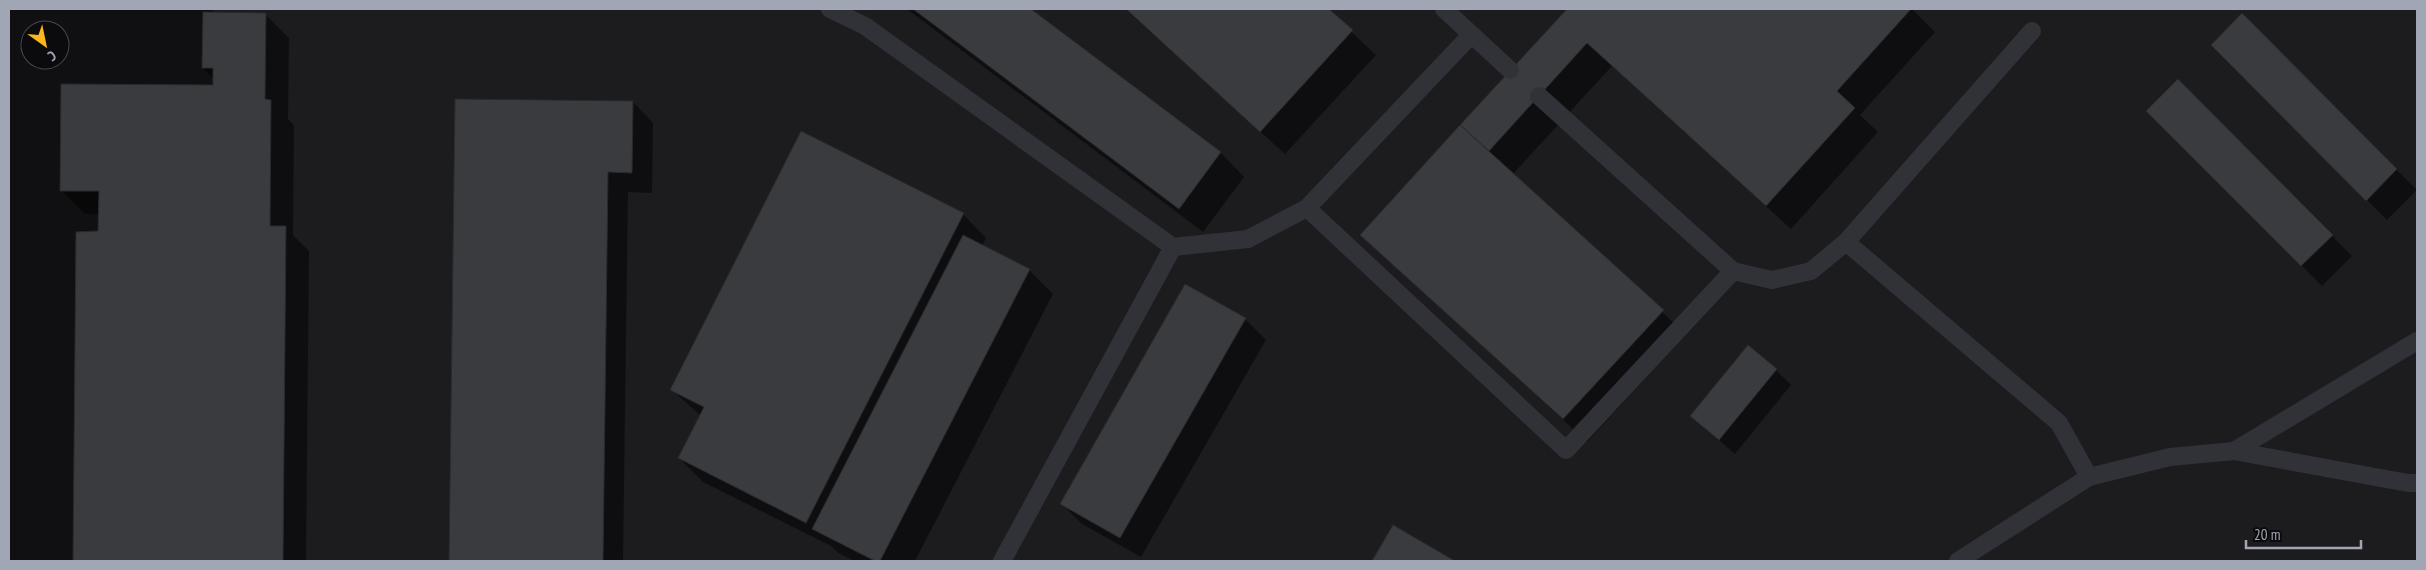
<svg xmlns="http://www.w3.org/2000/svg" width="2426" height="570" font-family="'PT Sans Narrow',sans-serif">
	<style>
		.built { fill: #1c1c1f }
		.shadow { fill: #0007 }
		.building { fill: #3a3b3f; stroke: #2a2a2e }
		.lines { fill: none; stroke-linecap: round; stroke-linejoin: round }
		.service { stroke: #313237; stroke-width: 18 }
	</style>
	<rect width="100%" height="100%" fill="#101012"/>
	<path class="built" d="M214,9h2203v552h-2344l3,-329 22,-1 1,-39 -39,-1 1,-107 152,1v-16l-11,-1 1,-56h11z"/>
	<g class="shadow">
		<path d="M907,9h122l192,144 23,24 -41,55z"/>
		<path d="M1125,9h202l49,46 -91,99z"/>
		<path d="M1568,9h344l23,23 -75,83 18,17 -87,97 -179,-163 -99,108 173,160 -99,108 -225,-207z"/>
		<path d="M265,14l24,24 -1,81 6,6 -1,110 16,16 -3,310h-232l3,-328h23v-19h-15l-24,-24 153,-103v-8l-11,-11z"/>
		<path d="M2242,15l175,175 -30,30 -174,-175z"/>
		<path d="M2178,81l174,175 -30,30 -174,-175z"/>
		<path d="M456,100l177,2 20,21 -1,70 -24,-1 -5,369h-173z"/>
		<path d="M963,214l23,24 -4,8 47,24 24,24 -138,267h-61l-17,-9 -6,-6 -128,-64 -24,-24 22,-42 -29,-26z"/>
		<path d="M1186,286l59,33 21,21 -125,217 -59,-33 -20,-20z"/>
		<path d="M1776,370l15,15 -56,69 -44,-38z"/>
		<path d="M1393,527l59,34h-78z"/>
	</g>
	<g class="building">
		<path d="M913,9h118l190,143 -42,57z"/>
		<path d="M1126,9h203l24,21 -93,102z"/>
		<path d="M1567,9h344l-74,82 18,17 -89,98 -179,-163 -98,108 -29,-26z"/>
		<path d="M203,12l63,1 -1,86 6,1 -1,126h16l-3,335h-210l3,-329 22,-1 1,-40h-39l1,-107 152,1v-17h-11z"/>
		<path d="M2242,13l155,156 -31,32 -155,-156z"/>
		<path d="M2178,79l155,156 -32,31 -155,-155z"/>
		<path d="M455,99l178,2 -1,72 -24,-1 -5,389h-154z"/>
		<path d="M1460,125l204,185 -101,109 -203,-184z"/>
		<path d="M801,131l163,82 -158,310 -128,-65 26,-51 -34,-17z"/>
		<path d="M963,235l67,34 -150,292h-5l-63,-32z"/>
		<path d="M1185,284l61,34 -126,220 -60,-34z"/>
		<path d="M1748,345l29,24 -58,71 -29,-24z"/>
		<path d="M1393,525l62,36h-83z"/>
	</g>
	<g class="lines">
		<g class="service">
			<path d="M830,9l35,17 308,221 -171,314"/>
			<path d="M1444,9l66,61"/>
			<path d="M1539,96l194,175 39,9 39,-9 35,-29 186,-211"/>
			<path d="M1307,208l259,242 167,-179"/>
			<path d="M1846,242l213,181 30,54"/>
			<path d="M1173,247l75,-8 59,-31 164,-173"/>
			<path d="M2234,451l183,-110"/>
			<path d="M1958,561l131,-84 81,-20 64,-6 174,32h9"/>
		</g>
	</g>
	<rect width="2426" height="570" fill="none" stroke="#a0a6b3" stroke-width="20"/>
	<g transform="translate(45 45) rotate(147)"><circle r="24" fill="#0b0b0d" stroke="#47494f"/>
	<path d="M0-4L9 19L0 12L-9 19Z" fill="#fab51f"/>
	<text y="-8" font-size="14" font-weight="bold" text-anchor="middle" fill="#a0a6b3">С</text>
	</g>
	<path d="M2246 540v8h115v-8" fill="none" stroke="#a0a6b3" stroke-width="2.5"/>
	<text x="2254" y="540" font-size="15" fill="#a0a6b3" stroke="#0b0b0d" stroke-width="4" paint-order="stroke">20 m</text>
</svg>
